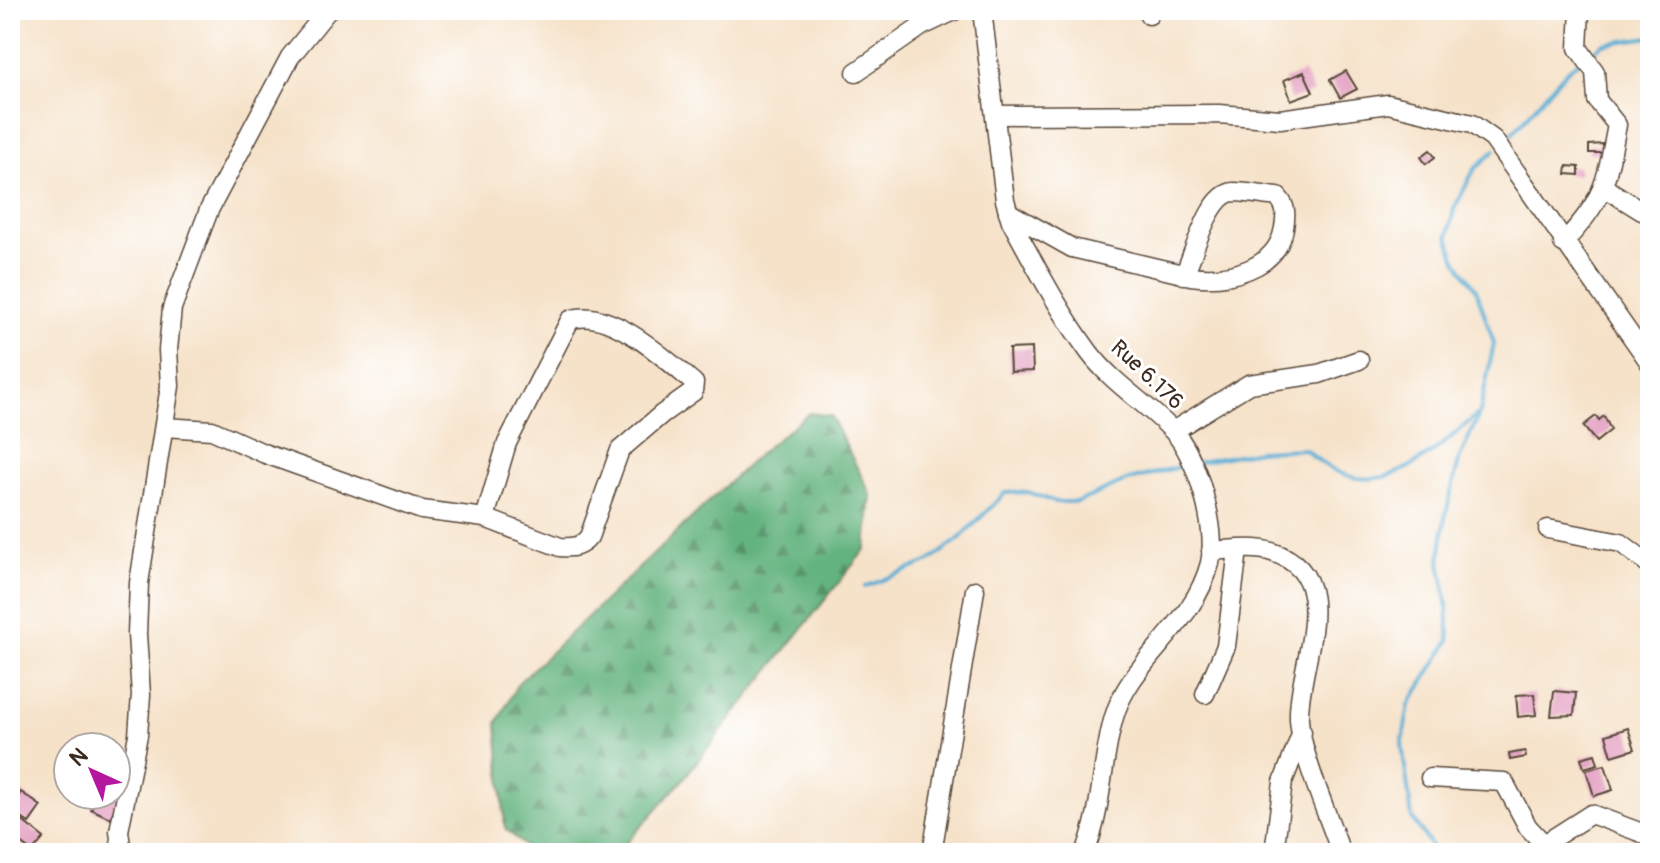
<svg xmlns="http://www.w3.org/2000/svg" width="1660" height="863" font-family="Pangolin,sans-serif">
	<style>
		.forest { fill: url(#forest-firs); stroke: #506e4e; stroke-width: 2 }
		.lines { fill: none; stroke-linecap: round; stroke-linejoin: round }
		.stream { stroke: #57acd3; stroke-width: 4 }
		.building { fill: #e4a0c2 }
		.minor-casing { stroke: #574638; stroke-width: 21 }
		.minor { stroke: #fff; stroke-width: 18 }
		.labels { text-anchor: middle; stroke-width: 6; stroke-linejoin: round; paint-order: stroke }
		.street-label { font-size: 22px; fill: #3b2a1e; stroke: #fff }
	</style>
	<defs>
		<pattern id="forest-firs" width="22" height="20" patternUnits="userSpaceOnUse" patternTransform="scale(2)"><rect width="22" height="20" fill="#64b37f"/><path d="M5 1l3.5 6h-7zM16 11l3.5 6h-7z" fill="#549267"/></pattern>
	</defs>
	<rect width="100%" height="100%" fill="#fff"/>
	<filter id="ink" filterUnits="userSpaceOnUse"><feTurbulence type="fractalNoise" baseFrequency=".0125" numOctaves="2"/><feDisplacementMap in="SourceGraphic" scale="16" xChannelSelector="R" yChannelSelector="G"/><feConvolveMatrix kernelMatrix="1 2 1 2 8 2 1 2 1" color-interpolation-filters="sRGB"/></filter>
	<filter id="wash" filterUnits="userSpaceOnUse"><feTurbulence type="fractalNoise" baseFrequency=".006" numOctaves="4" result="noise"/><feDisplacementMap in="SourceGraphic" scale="32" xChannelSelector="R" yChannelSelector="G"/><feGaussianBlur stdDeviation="1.8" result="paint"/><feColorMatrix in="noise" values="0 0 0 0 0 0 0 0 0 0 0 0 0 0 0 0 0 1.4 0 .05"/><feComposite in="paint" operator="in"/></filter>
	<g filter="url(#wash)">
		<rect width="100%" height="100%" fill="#f6e2c9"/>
		<path class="forest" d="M809,413l22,3 40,79 -5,53 -186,235 -59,66 -19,4h-70l-27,-25 -8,-105 21,-40 243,-231z"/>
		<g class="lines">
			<g class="stream">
				<path d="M1588,55l15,-11 47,-7"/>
				<path d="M1502,144c26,-25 52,-65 78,-84"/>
				<path d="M1199,462l60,-11 46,-2c67,64 118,12 173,-35"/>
				<path d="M865,587l65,-26 29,-22 46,-46 23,-1 27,10h23l48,-21 60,-16"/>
				<path d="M1436,853l-24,-35 -10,-73 7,-40 40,-64 -2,-39 -7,-41 5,-43 14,-58 21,-48 14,-69 -18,-54 -21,-31 -7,-22 6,-27 20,-39 21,-20"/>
			</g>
		</g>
		<g id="blocks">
			<g class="building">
				<path d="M1346,71l11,18 -17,9 -10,-18z"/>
				<path d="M1304,72l9,20 -22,8 -7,-20z"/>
				<path d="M1603,144v9h-14v-8z"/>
				<path d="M1430,150l5,7 -9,7 -5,-7z"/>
				<path d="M1567,166l12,1v8l-13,-1z"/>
				<path d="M1032,348l1,23 -23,1 -1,-23z"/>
				<path d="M1596,416l3,4 5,-4 7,14 -15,12 -13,-16z"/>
				<path d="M1554,691l22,2 -2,22 -23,1z"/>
				<path d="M1534,694l2,21 -18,2 -2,-22z"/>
				<path d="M1628,728l7,21 -23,7 -6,-21z"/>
				<path d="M1525,751l1,6 -16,3 -1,-6z"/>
				<path d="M1595,754l3,10 -14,4 -3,-10z"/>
				<path d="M1605,765l8,25 -19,6 -8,-26z"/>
				<path d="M21,792l20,14 -12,17 -19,-13z"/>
				<path d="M116,793l5,3 -11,22 -19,-9 7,-14z"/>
				<path d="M21,820l23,18 -12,14 -22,-17z"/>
			</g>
		</g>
	</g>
	<g filter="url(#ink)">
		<use href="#blocks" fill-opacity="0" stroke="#574638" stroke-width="2"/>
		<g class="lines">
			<g class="minor-casing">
				<g id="minor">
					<path d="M982,10l23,190 6,21c24,44 48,90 78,131 23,31 57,51 84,79 24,25 45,98 37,132 -16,63 -80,97 -96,154 -13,45 -11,91 -29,136"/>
					<path d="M1149,10v5"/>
					<path d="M856,72l66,-46 34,-16"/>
					<path d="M997,115l222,-1 61,5 108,-15 84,20 21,15 157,224"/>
					<path d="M1605,188l37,23"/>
					<path d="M1008,212l64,36 119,28c35,5 86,-6 93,-48 2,-13 3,-21 -6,-31 -14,-1 -29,-5 -44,-5 -25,1 -40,62 -50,83"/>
					<path d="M1563,243c42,-44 43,-61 54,-118l-20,-25 -2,-28 -17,-24 2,-38"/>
					<path d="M164,427l48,3 51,23 159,57 63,8 75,29c13,1 21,0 29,-10l31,-87 42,-36 31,-22 1,-9c-27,-23 -86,-78 -124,-63l-63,123 -22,75"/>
					<path d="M1173,431l76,-47 70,-10 40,-14"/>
					<path d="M1548,529l73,14 29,22"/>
					<path d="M1211,551c19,-1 43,-5 61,1 75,24 25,112 27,167 2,36 30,98 42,134"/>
					<path d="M1205,694l21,-48 12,-96"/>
					<path d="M1430,778l74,4 24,45 16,17 47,-30 59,22"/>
					<path d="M122,853l-3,-22 19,-96 3,-40 -4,-61 2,-51 31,-197 -2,-36 4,-42 37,-98 81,-153 38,-47"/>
					<path d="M932,853l43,-263"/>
					<path d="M1274,853l9,-71 19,-50"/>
				</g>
			</g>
			<use href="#minor" class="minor"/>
		</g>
	</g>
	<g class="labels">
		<g class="street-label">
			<text transform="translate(1148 374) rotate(43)" y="8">Rue 6.176</text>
		</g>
	</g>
	<rect width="1660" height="863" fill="none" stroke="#fff" stroke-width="40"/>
	<g transform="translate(92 771) rotate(316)"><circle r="38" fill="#ffffff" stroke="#b1aaa5" stroke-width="2"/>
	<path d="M0-6L14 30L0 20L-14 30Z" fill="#b5179e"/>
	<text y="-12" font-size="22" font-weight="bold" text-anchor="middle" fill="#3b2a1e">N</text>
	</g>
</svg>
